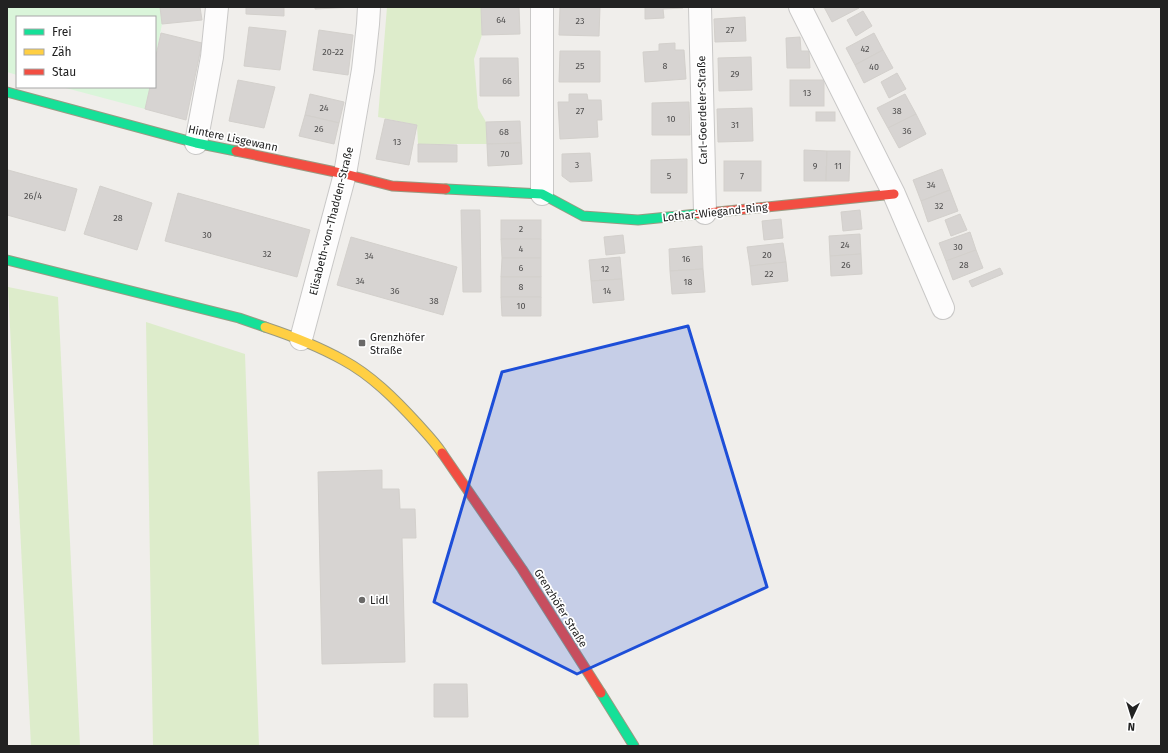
<svg xmlns="http://www.w3.org/2000/svg" width="1168" height="753" font-family="'Fira Sans',sans-serif">
	<style>
		.grass { fill: #ddeccb }
		.park { fill: #daf5da }
		.building { fill: #d7d4d2; stroke: #d3d0cc }
		.lines { fill: none; stroke-linecap: round; stroke-linejoin: round }
		.street-casing { stroke: #c9c8c7; stroke-width: 24 }
		.fast-casing { stroke: #999a82; stroke-width: 11 }
		.slow-casing { stroke: #999a82; stroke-width: 11 }
		.jam-casing { stroke: #999a82; stroke-width: 11 }
		.street { stroke: #fdfcfc; stroke-width: 22 }
		.fast { stroke: #16e098; stroke-width: 9 }
		.slow { stroke: #ffcf43; stroke-width: 9 }
		.jam { stroke: #f24e42; stroke-width: 9 }
		.marked { fill: #1d4ed8; fill-opacity: 0.2; stroke: #1d4ed8; stroke-width: 3; stroke-linejoin: round }
		.poi-dot { fill: #6a6968; stroke: #fff; stroke-width: 1.5 }
		.labels { text-anchor: middle; stroke-width: 3.5; stroke-linejoin: round; paint-order: stroke }
		.number-label { font-size: 9px; fill: #4f4e4e }
		.street-label { font-size: 11px; fill: #222; stroke: #fff }
		.poi-label { font-size: 11px; fill: #222; stroke: #fff; text-anchor: start }
	</style>
	<rect width="100%" height="100%" fill="#f0eeeb"/>
	<g class="grass">
		<path d="M387,7h94l1,28 -8,24 4,49 8,14 1,22h-69l-1,-19 -39,-8z"/>
		<path d="M8,287l50,10 22,449h-49z"/>
		<path d="M146,322l99,32 14,392h-106z"/>
	</g>
	<g class="park">
		<path d="M7,7h153l2,17 -7,36v-43h-138v58l-10,-3z"/>
		<path d="M62,87h88l-5,22z"/>
	</g>
	<g class="building">
		<path d="M160,7h40l2,13 -40,4z"/>
		<path d="M246,7h38v9l-38,-2z"/>
		<path d="M315,7h40l-40,2z"/>
		<path d="M481,7h38l1,27 -38,1z"/>
		<path d="M560,7h40l-1,29 -40,-1z"/>
		<path d="M645,7h38v1l-20,1 1,9 -19,1z"/>
		<path d="M824,7h34l1,1 -27,14z"/>
		<path d="M863,11l9,15 -16,10 -9,-16z"/>
		<path d="M745,17l1,24 -31,1 -1,-23z"/>
		<path d="M249,27l37,4 -6,39 -36,-4z"/>
		<path d="M319,30l34,5 -5,40 -35,-5z"/>
		<path d="M161,33l41,10 -16,77 -41,-11 5,-22h5v-27z"/>
		<path d="M874,33l9,17 -28,15 -9,-17z"/>
		<path d="M800,37l1,14h8l1,17h-23l-1,-30z"/>
		<path d="M675,43v7h9l2,29 -41,3 -2,-30 16,-1v-7z"/>
		<path d="M883,50l10,18 -29,15 -9,-18z"/>
		<path d="M560,51h40v31h-41z"/>
		<path d="M751,57l1,33 -33,1 -1,-33z"/>
		<path d="M480,58h38l1,38h-39z"/>
		<path d="M897,73l9,16 -17,9 -8,-16z"/>
		<path d="M238,80l37,7 -11,41 -35,-7z"/>
		<rect x="790" y="80" width="34" height="26"/>
		<path d="M310,94l34,8 -5,21 -34,-8z"/>
		<path d="M569,94h18l1,6h13l1,20h-5l1,17 -38,2 -2,-37h11z"/>
		<path d="M905,94l11,20 -28,14 -11,-20z"/>
		<path d="M689,102l1,33h-38v-32z"/>
		<path d="M752,108l1,33 -35,1 -1,-33z"/>
		<rect x="816" y="112" width="19" height="9"/>
		<path d="M916,114l10,20 -27,14 -11,-20z"/>
		<path d="M305,115l34,8 -5,21 -35,-8z"/>
		<path d="M385,119l32,6 -8,40 -33,-6z"/>
		<path d="M520,121l1,22 -34,1 -1,-22z"/>
		<path d="M521,143l1,21 -34,2 -1,-22z"/>
		<path d="M418,144l39,1v17h-39z"/>
		<path d="M804,150l23,1 -1,30h-22z"/>
		<path d="M827,151h23l-1,30h-23z"/>
		<path d="M590,153l2,28 -22,1 -8,-6v-22z"/>
		<path d="M687,159v34h-36v-33z"/>
		<rect x="724" y="161" width="37" height="30"/>
		<path d="M942,169l8,21 -29,11 -8,-21z"/>
		<path d="M8,170l69,19 -12,42 -58,-16z"/>
		<path d="M100,186l52,17 -15,47 -53,-16z"/>
		<path d="M950,190l8,21 -30,11 -7,-21z"/>
		<path d="M178,193l132,37 -13,47 -132,-36z"/>
		<path d="M461,210h19l1,82h-18z"/>
		<path d="M860,210l2,19 -19,2 -2,-19z"/>
		<path d="M960,214l7,16 -16,6 -6,-16z"/>
		<path d="M781,219l2,19 -19,2 -2,-19z"/>
		<rect x="501" y="220" width="40" height="19"/>
		<path d="M970,232l6,18 -30,11 -7,-18z"/>
		<path d="M860,234l1,20 -31,2 -1,-20z"/>
		<path d="M623,235l2,18 -19,2 -2,-18z"/>
		<path d="M351,237l106,30 -14,48 -106,-30z"/>
		<path d="M501,239h40v19h-39z"/>
		<path d="M783,243l3,19 -36,4 -3,-19z"/>
		<path d="M702,246l1,23 -33,2 -1,-22z"/>
		<path d="M976,250l7,18 -30,12 -7,-19z"/>
		<path d="M861,254l1,20 -31,2 -1,-20z"/>
		<path d="M620,257l2,22 -31,2 -2,-21z"/>
		<path d="M502,258h39v19h-40z"/>
		<path d="M786,262l2,19 -36,4 -2,-19z"/>
		<path d="M1000,268l3,6 -31,13 -3,-6z"/>
		<path d="M703,269l2,23 -33,2 -2,-23z"/>
		<rect x="501" y="277" width="40" height="20"/>
		<path d="M622,279l2,21 -31,3 -2,-22z"/>
		<path d="M501,297h40v19h-39z"/>
		<path d="M382,470v19h17l1,20h15l1,29h-14l3,124 -83,2 -4,-192z"/>
		<path d="M434,684h33l1,33h-34z"/>
	</g>
	<g class="lines">
		<g class="street-casing">
			<g id="street">
				<path d="M542,7v187"/>
				<path d="M700,7l5,206"/>
				<path d="M800,7l94,187 49,114"/>
				<path d="M196,143l16,-86 5,-50"/>
				<path d="M301,339l44,-165 18,-104 5,-46 1,-17"/>
			</g>
		</g>
		<g class="fast-casing">
			<g id="fast">
				<path d="M7,92l189,51 40,8"/>
				<path d="M446,189l96,5 41,22 55,4 60,-6"/>
				<path d="M7,260l232,58 26,9"/>
				<path d="M601,693l33,53"/>
			</g>
		</g>
		<g class="slow-casing">
			<path id="slow" d="M265,327c27,9 53,19 78,33 28,15 52,39 74,63 9,10 18,19 25,30"/>
		</g>
		<g class="jam-casing">
			<g id="jam">
				<path d="M236,151l109,23 47,12 54,3"/>
				<path d="M698,214l196,-20"/>
				<path d="M442,453l80,116 79,124"/>
			</g>
		</g>
		<use href="#street" class="street"/>
		<use href="#fast" class="fast"/>
		<use href="#slow" class="slow"/>
		<use href="#jam" class="jam"/>
	</g>
	<path class="marked" d="M688,326l79,261 -190,87 -143,-72 68,-230z"/>
	<g class="poi-dot">
		<rect x="358" y="339" width="8" height="8" rx="2"/>
		<circle cx="362" cy="600" r="4"/>
	</g>
	<g class="labels">
		<g class="number-label">
			<text x="501" y="23">64</text>
			<text x="580" y="24">23</text>
			<text x="730" y="33">27</text>
			<text x="865" y="52">42</text>
			<text x="333" y="55">20-22</text>
			<text x="580" y="69">25</text>
			<text x="665" y="69">8</text>
			<text x="874" y="70">40</text>
			<text x="735" y="77">29</text>
			<text x="507" y="84">66</text>
			<text x="807" y="96">13</text>
			<text x="324" y="111">24</text>
			<text x="580" y="114">27</text>
			<text x="897" y="114">38</text>
			<text x="671" y="122">10</text>
			<text x="735" y="128">31</text>
			<text x="319" y="132">26</text>
			<text x="907" y="134">36</text>
			<text x="504" y="135">68</text>
			<text x="397" y="145">13</text>
			<text x="505" y="157">70</text>
			<text x="577" y="168">3</text>
			<text x="815" y="169">9</text>
			<text x="838" y="169">11</text>
			<text x="669" y="179">5</text>
			<text x="742" y="179">7</text>
			<text x="931" y="188">34</text>
			<text x="33" y="199">26/4</text>
			<text x="939" y="209">32</text>
			<text x="118" y="221">28</text>
			<text x="521" y="232">2</text>
			<text x="207" y="238">30</text>
			<text x="845" y="248">24</text>
			<text x="958" y="250">30</text>
			<text x="521" y="252">4</text>
			<text x="267" y="257">32</text>
			<text x="767" y="258">20</text>
			<text x="369" y="259">34</text>
			<text x="686" y="262">16</text>
			<text x="846" y="268">26</text>
			<text x="964" y="268">28</text>
			<text x="521" y="271">6</text>
			<text x="605" y="272">12</text>
			<text x="769" y="277">22</text>
			<text x="360" y="284">34</text>
			<text x="688" y="285">18</text>
			<text x="521" y="290">8</text>
			<text x="395" y="294">36</text>
			<text x="607" y="294">14</text>
			<text x="434" y="304">38</text>
			<text x="521" y="309">10</text>
		</g>
		<g class="street-label">
			<text transform="translate(702 110) rotate(-91)" y="4">Carl-Goerdeler-Straße</text>
			<text transform="translate(233 138) rotate(12)" y="4">Hintere Lisgewann</text>
			<text transform="translate(715 212) rotate(-6)" y="4">Lothar-Wiegand-Ring</text>
			<text transform="translate(331 221) rotate(-76)" y="4">Elisabeth-von-Thadden-Straße</text>
			<text transform="translate(561 608) rotate(58)" y="4">Grenzhöfer Straße</text>
		</g>
		<g class="poi-label">
			<text x="370" y="341">Grenzhöfer<tspan x="370" dy="13">Straße</tspan></text>
			<text x="370" y="604">Lidl</text>
		</g>
	</g>
	<rect width="1168" height="753" fill="none" stroke="#222222" stroke-width="16"/>
	<rect x="16" y="16" width="140" height="72" fill="#ffffff" stroke="#a7a7a7"/>
	<rect x="24" y="29" width="20" height="6" fill="#16e098" stroke="#a7a7a7"/>
	<text x="52" y="36" font-size="12" fill="#222222">Frei</text>
	<rect x="24" y="49" width="20" height="6" fill="#ffcf43" stroke="#a7a7a7"/>
	<text x="52" y="56" font-size="12" fill="#222222">Zäh</text>
	<rect x="24" y="69" width="20" height="6" fill="#f24e42" stroke="#a7a7a7"/>
	<text x="52" y="76" font-size="12" fill="#222222">Stau</text>
	<g transform="translate(1132 717) rotate(184)" stroke="#ffffff" stroke-width="3" paint-order="stroke">
	<path d="M0-3L7 15L0 10L-7 15Z" fill="#222222"/>
	<text y="-6" font-size="11" font-weight="bold" text-anchor="middle" fill="#222222">N</text>
	</g>
</svg>
